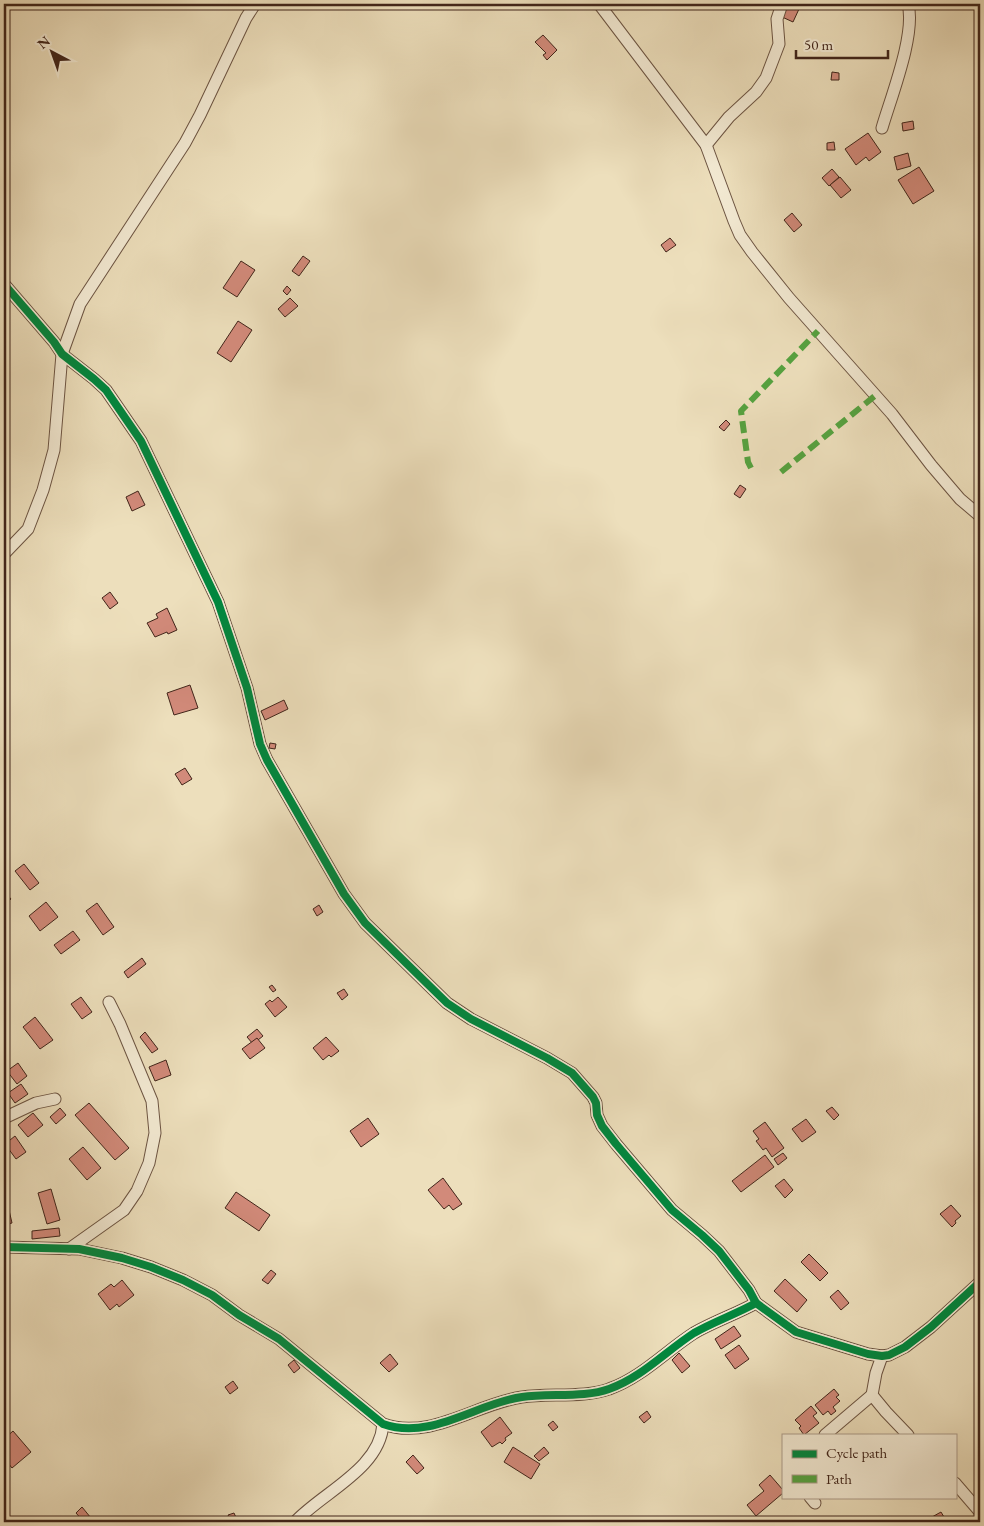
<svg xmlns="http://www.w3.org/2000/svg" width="984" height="1526" font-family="'EB Garamond',serif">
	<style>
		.building { fill: #d28a7a; stroke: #41251a }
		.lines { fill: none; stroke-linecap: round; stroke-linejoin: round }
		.minor-casing { stroke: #6c5442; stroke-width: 13 }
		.minor { stroke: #f3ead3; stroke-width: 11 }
		.quiet { stroke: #55a340; stroke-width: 6; stroke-dasharray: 12 6; stroke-linecap: butt }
		.cycleway-casing { stroke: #f3ead3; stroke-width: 11 }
		.cycleway { stroke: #00873e; stroke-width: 8 }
	</style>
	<rect width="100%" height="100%" fill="#eddfbc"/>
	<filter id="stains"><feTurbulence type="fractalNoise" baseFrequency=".004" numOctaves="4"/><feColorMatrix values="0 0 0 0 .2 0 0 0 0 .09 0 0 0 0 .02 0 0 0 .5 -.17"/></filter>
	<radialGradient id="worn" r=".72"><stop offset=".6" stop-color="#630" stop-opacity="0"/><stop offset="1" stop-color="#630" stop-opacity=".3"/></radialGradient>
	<g class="building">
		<path d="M786,4l13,5 -6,13 -13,-6z"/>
		<path d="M543,35l14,15 -10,10 -4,-5 3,-2 -11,-11z"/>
		<path d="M832,72l7,1v7h-8z"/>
		<path d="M913,121l1,8 -11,2 -1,-8z"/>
		<path d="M868,133l13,19 -12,9 -3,-4 -10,8 -11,-16z"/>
		<path d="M834,142l1,8h-8v-7z"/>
		<path d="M908,153l3,13 -14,4 -3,-13z"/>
		<path d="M919,167l15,24 -21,13 -15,-24z"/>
		<path d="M832,169l7,8 -10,9 -7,-8z"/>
		<path d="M840,177l11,13 -10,8 -11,-13z"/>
		<path d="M792,213l10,12 -8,7 -10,-12z"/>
		<path d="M670,238l6,7 -10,7 -5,-7z"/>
		<path d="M303,256l7,5 -11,15 -7,-5z"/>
		<path d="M241,261l14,9 -18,27 -14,-9z"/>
		<path d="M287,286l4,4 -4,5 -4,-4z"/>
		<path d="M290,298l8,8 -13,11 -7,-8z"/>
		<path d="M238,321l14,9 -21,32 -14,-9z"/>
		<path d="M726,420l4,4 -6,7 -5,-4z"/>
		<path d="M740,485l6,4 -6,9 -6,-4z"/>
		<path d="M138,491l7,14 -13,6 -6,-14z"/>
		<path d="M110,592l8,11 -8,6 -8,-11z"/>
		<path d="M167,608l10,22 -9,4 -1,-2 -12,5 -8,-14 11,-5 -2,-4z"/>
		<path d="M190,685l8,23 -24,7 -7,-22z"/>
		<path d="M284,700l4,9 -23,11 -4,-9z"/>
		<path d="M270,743l6,1 -1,5 -6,-1z"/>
		<path d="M185,768l7,11 -10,6 -7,-11z"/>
		<path d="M24,864l15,19 -9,7 -15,-19z"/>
		<path d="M4,891l7,8 -7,6z"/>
		<path d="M46,902l12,15 -18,14 -11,-15z"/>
		<path d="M97,903l17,24 -11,8 -17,-24z"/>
		<path d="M319,905l4,7 -6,4 -4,-7z"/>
		<path d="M73,931l7,9 -19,14 -7,-9z"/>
		<path d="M142,958l4,6 -18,14 -4,-6z"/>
		<path d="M272,985l4,5 -3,2 -4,-5z"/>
		<path d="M344,989l4,6 -6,5 -5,-7z"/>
		<path d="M81,997l11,15 -10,7 -11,-15z"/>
		<path d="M278,997l9,10 -12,10 -10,-13 5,-4 2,2z"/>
		<path d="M35,1017l18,23 -13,9 -17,-22z"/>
		<path d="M257,1029l6,7 -10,8 -6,-7z"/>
		<path d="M145,1032l13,17 -6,4 -12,-16z"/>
		<path d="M326,1037l13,14 -8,6 -2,-2 -6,5 -10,-12z"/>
		<path d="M257,1038l8,10 -15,11 -8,-10z"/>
		<path d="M166,1060l5,15 -16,6 -6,-14z"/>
		<path d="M18,1063l9,13 -10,8 -10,-13z"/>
		<path d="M21,1084l7,10 -13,9 -7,-10z"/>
		<path d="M89,1103l40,45 -14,12 -40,-45z"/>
		<path d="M832,1107l7,8 -5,5 -8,-9z"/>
		<path d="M60,1108l6,7 -10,9 -6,-7z"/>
		<path d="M33,1113l10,12 -15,12 -10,-12z"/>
		<path d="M368,1118l11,16 -18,13 -11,-16z"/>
		<path d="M806,1119l10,13 -14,10 -10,-13z"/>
		<path d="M765,1122l19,26 -12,9 -6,-9 -3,2 -7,-9 3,-2 -6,-8z"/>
		<path d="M15,1136l11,16 -10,7 -11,-15z"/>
		<path d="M83,1147l18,21 -14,12 -18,-21z"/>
		<path d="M783,1153l4,5 -9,7 -4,-6z"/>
		<path d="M765,1155l9,12 -33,25 -9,-11z"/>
		<path d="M443,1178l19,26 -9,6 -4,-5 -5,4 -16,-19z"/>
		<path d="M784,1179l9,11 -8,8 -10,-12z"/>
		<path d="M51,1189l9,31 -13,4 -9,-31z"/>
		<path d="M236,1192l34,23 -11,16 -34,-23z"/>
		<path d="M951,1205l10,11 -6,5 1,2 -4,4 -12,-13z"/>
		<path d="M9,1210l3,13 -8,2v-14z"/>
		<path d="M59,1228l1,8 -28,3v-8z"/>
		<path d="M809,1254l19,19 -8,8 -19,-19z"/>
		<path d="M271,1270l5,4 -8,10 -6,-4z"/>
		<path d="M785,1279l22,21 -10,12 -23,-21z"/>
		<path d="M122,1280l12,15 -15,12 -2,-3 -7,6 -12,-16 13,-10 3,3z"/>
		<path d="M838,1290l11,13 -8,7 -11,-13z"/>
		<path d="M734,1326l7,10 -20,13 -6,-10z"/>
		<path d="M739,1345l10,14 -14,10 -10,-14z"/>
		<path d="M679,1353l11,13 -8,7 -10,-13z"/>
		<path d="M390,1354l8,10 -9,8 -9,-9z"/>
		<path d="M294,1360l6,8 -6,5 -6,-8z"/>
		<path d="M233,1381l5,7 -8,6 -5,-7z"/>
		<path d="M834,1389l5,6 -3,2 4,4 -7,6 3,4 -5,4 -3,-4 -5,4 -8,-10z"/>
		<path d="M811,1406l6,7 -4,3 6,7 -15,12 -5,-7 2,-2 -6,-6z"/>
		<path d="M647,1411l4,6 -7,6 -5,-6z"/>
		<path d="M500,1417l12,16 -7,5 1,2 -4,4 -2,-2 -8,5 -11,-15z"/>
		<path d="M553,1421l5,6 -5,4 -5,-6z"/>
		<path d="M13,1431l18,21 -19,16 -8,-10v-19z"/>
		<path d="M513,1447l27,17 -9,15 -27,-17z"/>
		<path d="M544,1447l5,6 -10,8 -5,-5z"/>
		<path d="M413,1455l11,13 -7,6 -11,-12z"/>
		<path d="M770,1475l13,15v3l-27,23 -9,-11 17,-14 -5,-6z"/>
		<path d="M82,1507l9,11 -4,4h-3l-8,-9z"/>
		<path d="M941,1512l6,10h-24z"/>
		<path d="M234,1513l4,9h-16l8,-3 -2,-4z"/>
	</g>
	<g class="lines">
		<g class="minor-casing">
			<g id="minor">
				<path d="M599,4l107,141 28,76 6,14 12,17 37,46 103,116 39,51 29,34 20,17"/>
				<path d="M882,128c9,-31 34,-94 26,-124"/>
				<path d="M706,145l23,-28 27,-25 10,-14 13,-34 -2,-25 5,-15"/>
				<path d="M4,284l50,58 8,12 32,25 12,11 35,51 77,161 29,86 13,56 7,16 77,134 21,29 82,80 24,16 76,39 25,15 21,24 3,6 1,12 5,11 14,18 56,66 30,25 17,16 30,39 7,13"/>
				<path d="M4,554l24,-25 15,-39 11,-40 8,-96 18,-50 105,-161 15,-28 46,-97 9,-14"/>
				<path d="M4,1118l32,-15 19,-4"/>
				<path d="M4,1247l75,2 43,9 29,9 32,13 29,15 27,20 40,24 104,85c48,17 94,-21 139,-27 26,-4 63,1 87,-8 32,-11 57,-38 85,-56 19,-11 42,-19 62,-30l40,29 72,22 14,2 7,-1 16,-8 26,-20 49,-45"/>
				<path d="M69,1249l55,-39 13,-19 12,-28 6,-30 -3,-32 -32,-77 -11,-22"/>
				<path d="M882,1356l-6,17 -4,22 14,17 22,23"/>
				<path d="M825,1435l47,-40"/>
				<path d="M955,1483l25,29"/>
				<path d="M810,1497l5,6"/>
				<path d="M4,1521l1,1"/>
				<path d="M295,1522c28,-30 85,-53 88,-98"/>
			</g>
		</g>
		<use href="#minor" class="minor"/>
		<g class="quiet">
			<path d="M751,468l-3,-6 -7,-51 77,-80"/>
			<path d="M781,472l95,-77"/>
		</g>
		<g class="cycleway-casing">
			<g id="cycleway">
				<path d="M4,284l50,58 8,12 32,25 12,11 35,51 77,161 29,86 13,56 7,16 77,134 21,29 82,80 24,16 76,39 25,15 21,24 3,6 1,12 5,11 14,18 56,66 30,25 17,16 30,39 7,13"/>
				<path d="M4,1247l75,2 43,9 29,9 32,13 29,15 27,20 40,24 104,85c48,17 94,-21 139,-27 26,-4 63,1 87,-8 32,-11 57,-38 85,-56 19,-11 42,-19 62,-30l40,29 72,22 14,2 7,-1 16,-8 26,-20 49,-45"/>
			</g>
		</g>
		<use href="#cycleway" class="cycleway"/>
	</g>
	<rect width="984" height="1526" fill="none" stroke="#eddfbc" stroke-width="20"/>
	<rect x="5" y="5" width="974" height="1516" fill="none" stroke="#41251a" stroke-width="2.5"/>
	<rect x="10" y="10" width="964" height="1506" fill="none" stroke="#41251a"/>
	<rect x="782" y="1434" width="175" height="65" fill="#f3ead3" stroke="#ac9b89"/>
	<rect x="792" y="1450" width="25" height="8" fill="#00873e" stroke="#ac9b89"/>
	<text x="826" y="1458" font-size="15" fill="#41251a">Cycle path</text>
	<rect x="792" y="1475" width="25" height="8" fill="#55a340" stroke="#ac9b89"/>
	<text x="826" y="1484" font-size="15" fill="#41251a">Path</text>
	<g transform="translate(52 52) rotate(319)" stroke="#f3ead3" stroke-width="4" paint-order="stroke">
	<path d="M0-4L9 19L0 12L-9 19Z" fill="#41251a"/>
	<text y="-8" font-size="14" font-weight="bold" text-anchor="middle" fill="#41251a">N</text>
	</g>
	<path d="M796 50v8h92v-8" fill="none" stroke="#41251a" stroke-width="2.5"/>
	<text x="804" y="50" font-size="15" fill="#41251a" stroke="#f3ead3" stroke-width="4" paint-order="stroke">50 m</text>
	<rect width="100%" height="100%" filter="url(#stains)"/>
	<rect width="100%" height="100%" fill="url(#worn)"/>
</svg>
